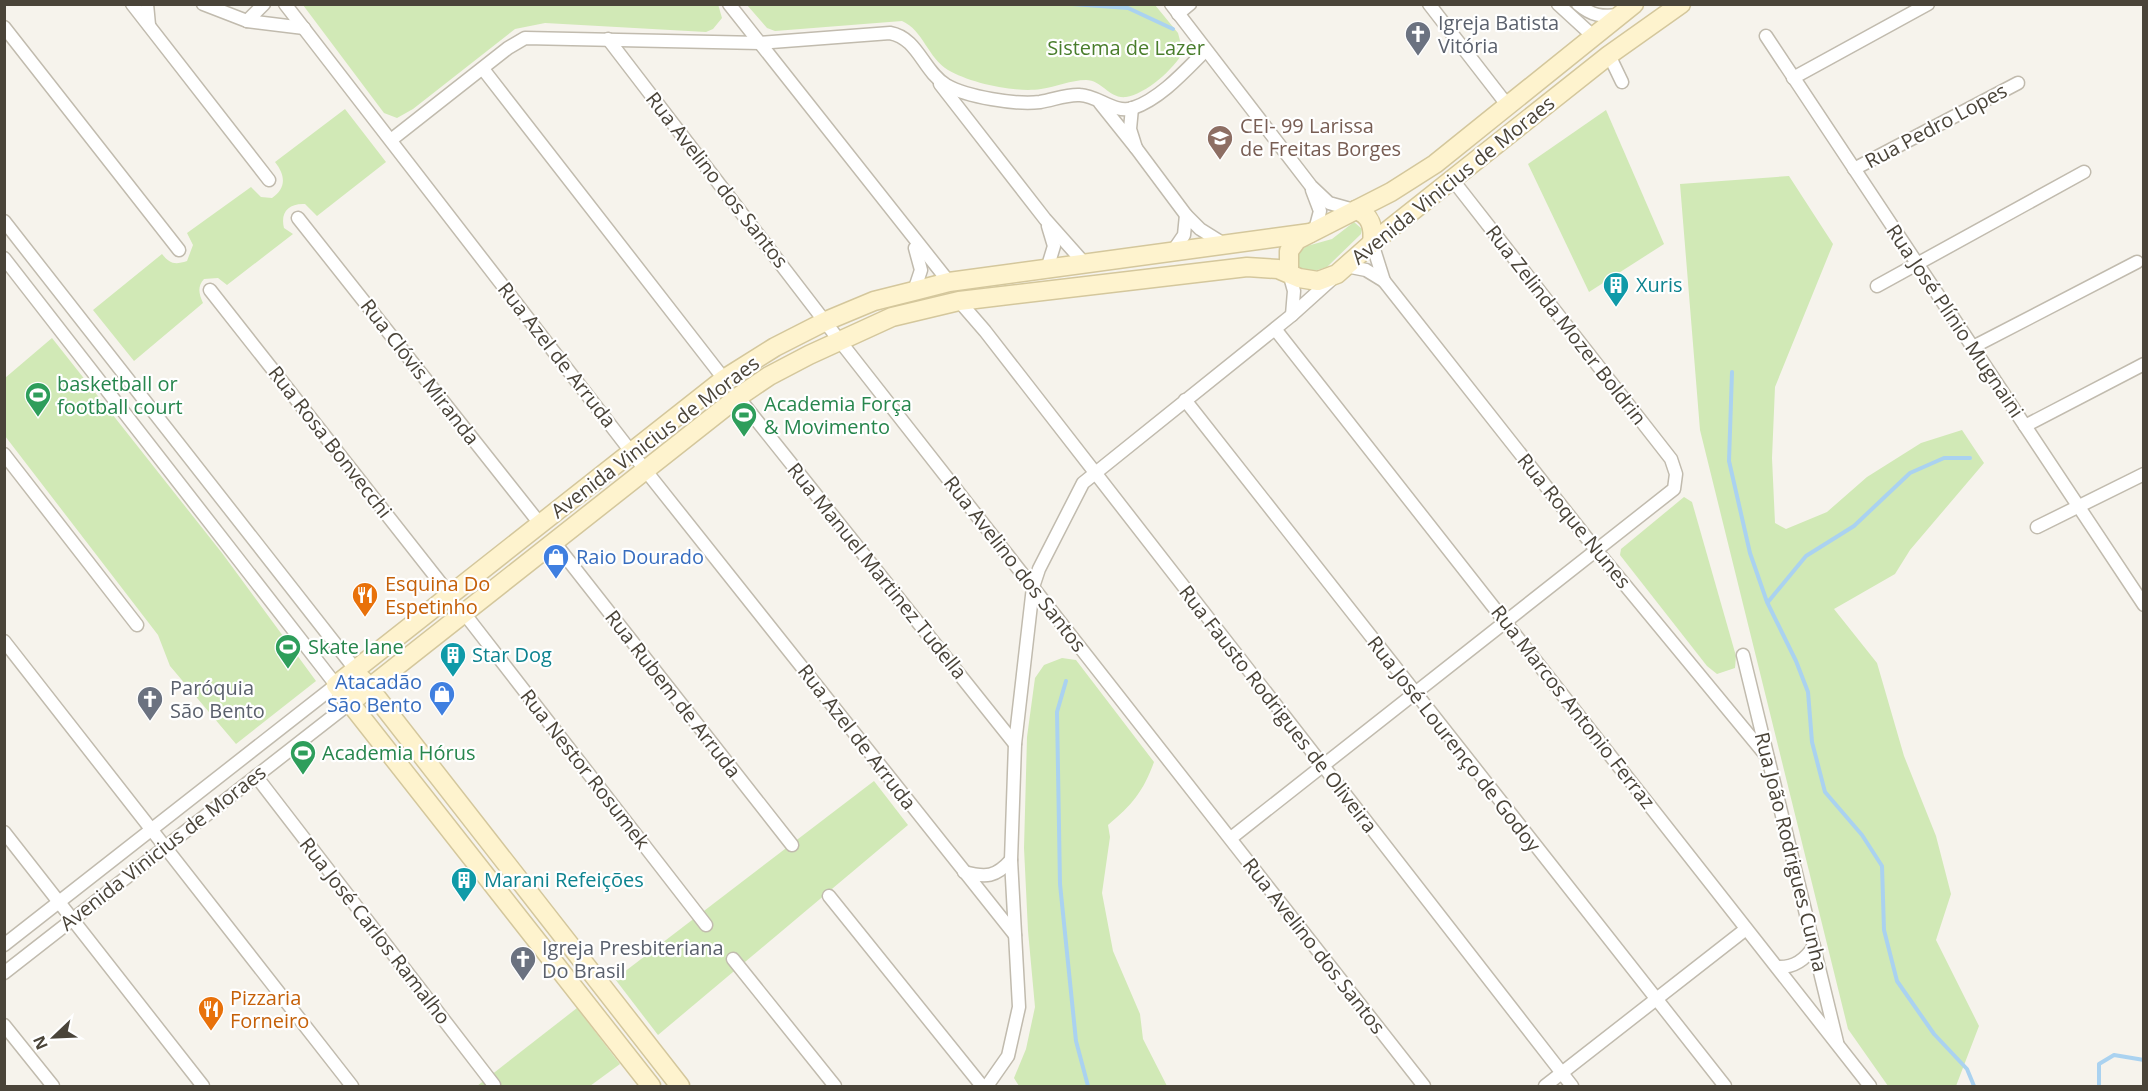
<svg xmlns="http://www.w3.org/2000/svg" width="2148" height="1091" font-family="'Open Sans',sans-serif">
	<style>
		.green { fill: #d1e9b6 }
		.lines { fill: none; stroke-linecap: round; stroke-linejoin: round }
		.stream { stroke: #aad2f0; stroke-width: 4 }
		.street-casing { stroke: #c1bbae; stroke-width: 15 }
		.secondary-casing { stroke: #d4c79c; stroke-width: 21 }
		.street { stroke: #fff; stroke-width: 12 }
		.secondary { stroke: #fef3ce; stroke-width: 18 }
		.labels { text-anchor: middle; stroke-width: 4.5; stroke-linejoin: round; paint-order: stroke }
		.worship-label { font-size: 20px; fill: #5b616d; stroke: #fff; text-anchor: start }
		.park-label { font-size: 20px; fill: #497d2c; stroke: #fff }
		.education-label { font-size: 20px; fill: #785e54; stroke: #fff; text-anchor: start }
		.street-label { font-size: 20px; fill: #4a4439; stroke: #fff }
		.culture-label { font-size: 20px; fill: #0d838f; stroke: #fff; text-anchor: start }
		.leisure-label { font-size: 20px; fill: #27864d; stroke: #fff; text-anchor: start }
		.shop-label { font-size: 20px; fill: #366cbe; stroke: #fff; text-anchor: start }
		.food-label { font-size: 20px; fill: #c56008; stroke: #fff; text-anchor: start }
	</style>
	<rect width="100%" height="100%" fill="#f6f3ec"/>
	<g class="green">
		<path d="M718,4l4,14 -9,11 -7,3 -161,-9 -30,6 -102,80 -16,9 -13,-5 -81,-108z"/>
		<path d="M747,5h408l23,28 5,19c-9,17 -37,42 -57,45 -17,2 -24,-17 -40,-17 -15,0 -30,7 -45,9 -26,4 -71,-6 -93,-19 -20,-12 -25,-40 -46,-49l-127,10 -8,-3z"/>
		<path d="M345,109l41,53 -69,54 -12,-12c-16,-1 -25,8 -21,24l9,6 -66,51 -9,-7 -14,1c-7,8 -5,15 -1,24l-69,58 -41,-51 69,-56c8,10 13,11 25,7l6,-16 -6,-12 64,-46 10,10 11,1c14,-10 14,-22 3,-36z"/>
		<path d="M1606,110l58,134 -75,48 -61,-128z"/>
		<path d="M1789,176l44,68 -58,143 -3,71 3,65 11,6 41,-17 40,-35 54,-34 41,-13 22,33 -74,87 -15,24 -61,35 43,54 27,93 32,80 15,58 -15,46 43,86 -23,60h-68l-40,-57 -148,-599 -20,-246z"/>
		<path d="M1354,222l8,7 -1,5 -34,33 -19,6 -11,-6v-14l10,-7 25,-7z"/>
		<path d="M52,338l170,215 94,128 -80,63 -66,-78 -12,-31 -153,-199v-58z"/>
		<path d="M1684,497l8,5 44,154 -1,12 -18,6 -10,-8 -87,-111 1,-6z"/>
		<path d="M1062,658l14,2 78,102c-11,30 -22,43 -46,63l2,12 -8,56 11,58 27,63 3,25 24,47h-148l-5,-8 12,-29 9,-42 -7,-76 -4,-83 3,-111 8,-59 9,-13z"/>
		<path d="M874,781l34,44 -250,210 -43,-56z"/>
		<path d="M577,1008l43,56 -30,22h-113z"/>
	</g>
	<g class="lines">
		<g class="stream">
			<path d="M1072,4l56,4 45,21"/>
			<path d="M1732,372l-3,89 21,92 17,49 29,59 12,31 4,50 13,50 37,43 20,31 2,64 13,51 37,53 33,35 7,17"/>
			<path d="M1768,602l38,-46 48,-30 56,-53 34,-15h26"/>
			<path d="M1066,681l-9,31 3,172 16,157 12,45"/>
			<path d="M2099,1086v-22l15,-9 30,5"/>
		</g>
		<g class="street-casing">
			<g id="street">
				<path d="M132,4l137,176"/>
				<path d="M147,4l2,21"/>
				<path d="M203,4l44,17"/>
				<path d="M264,4l-17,17 57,7"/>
				<path d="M285,4l361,467 369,464"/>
				<path d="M729,4l220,278"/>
				<path d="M1171,4l140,182 18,17 25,7"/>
				<path d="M1429,4l79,102"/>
				<path d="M1558,4l36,33"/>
				<path d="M1578,4c14,12 24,13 41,11"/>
				<path d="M1178,14l12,-10"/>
				<path d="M4,27l175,223"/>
				<path d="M1766,36l378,569"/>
				<path d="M608,39l231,301 585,746"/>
				<path d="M1609,55l13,27"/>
				<path d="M483,69l241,310"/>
				<path d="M1793,78l135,-74"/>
				<path d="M940,84l105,135 40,45"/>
				<path d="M1100,103l36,45 -6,-19 2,-21"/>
				<path d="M391,140l117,-92 17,-10 235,5 130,-10c28,5 33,38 56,52 21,12 70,20 94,17 13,-2 27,-8 40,-7 19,1 34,19 53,13 27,-9 52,-37 72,-57"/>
				<path d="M1136,148l50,67"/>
				<path d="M1854,169l164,-86"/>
				<path d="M1312,190l8,21 -5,19"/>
				<path d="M298,218l243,307"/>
				<path d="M4,221l351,448"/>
				<path d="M1173,251l11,-16 2,-20 14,14 24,15"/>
				<path d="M4,258l332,427 -332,260"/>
				<path d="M1346,266l20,4 18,11 -12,-38"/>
				<path d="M1047,269l7,-23 -6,-20"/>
				<path d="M1289,273l5,18 -2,24"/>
				<path d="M1384,281l213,270 171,207"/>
				<path d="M1877,286l207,-114"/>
				<path d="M210,290l240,305"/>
				<path d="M914,291l7,-21 -6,-22"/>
				<path d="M959,301l26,30 587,755"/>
				<path d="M1275,329l595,757"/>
				<path d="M1973,347l164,-85"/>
				<path d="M738,397l277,347"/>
				<path d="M1185,400l540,686"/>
				<path d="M2025,426l119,-62"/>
				<path d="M4,454l133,171"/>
				<path d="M2037,527l107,-53"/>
				<path d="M554,542l238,303"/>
				<path d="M464,613l242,312"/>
				<path d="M4,641l348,445"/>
				<path d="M1743,655l94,387"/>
				<path d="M256,776l238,309"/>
				<path d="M4,832l199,254"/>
				<path d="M1231,838l443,-349 2,-15 -5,-15 -219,-280"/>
				<path d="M964,872c22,6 32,5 47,-12"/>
				<path d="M829,896l153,190"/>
				<path d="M733,959l102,127"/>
				<path d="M1777,967c17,1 28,-7 37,-21"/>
				<path d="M4,973l346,-270"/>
				<path d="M4,1025l49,61"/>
				<path d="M987,1086l21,-30 11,-49 -8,-147 4,-116 18,-157 6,-18 44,-86 209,-168 40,-36"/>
				<path d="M1545,1086l201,-157"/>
			</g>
		</g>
		<g class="secondary-casing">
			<g id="secondary">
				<path d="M1356,210c15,5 18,18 16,33"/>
				<path d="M1289,273v-22l8,-11 94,-48 44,-28 199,-160"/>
				<path d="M363,680l317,406"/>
				<path d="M350,703l388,-306 31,-21 40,-21 83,-38 67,-16 288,-34 31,2 21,9 19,3 19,-7 35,-31 237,-188 72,-51"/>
				<path d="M651,1086l-315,-401 388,-306 51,-32 51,-26 48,-20 40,-10 35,-9 361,-49"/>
			</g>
		</g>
		<use href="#street" class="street"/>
		<use href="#secondary" class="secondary"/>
	</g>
	<defs>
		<g id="church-pin" transform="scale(1.35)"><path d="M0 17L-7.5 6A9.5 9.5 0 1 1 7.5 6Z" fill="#6b7280" stroke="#fff"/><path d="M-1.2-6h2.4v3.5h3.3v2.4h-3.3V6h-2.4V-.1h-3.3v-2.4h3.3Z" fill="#fff"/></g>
		<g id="school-pin" transform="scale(1.35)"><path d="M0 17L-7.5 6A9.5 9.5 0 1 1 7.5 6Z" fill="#8d6e63" stroke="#fff"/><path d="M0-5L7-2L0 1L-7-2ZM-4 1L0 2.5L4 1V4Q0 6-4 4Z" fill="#fff"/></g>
		<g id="building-pin" transform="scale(1.35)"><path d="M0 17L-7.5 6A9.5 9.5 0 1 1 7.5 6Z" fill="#0f9aa8" stroke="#fff"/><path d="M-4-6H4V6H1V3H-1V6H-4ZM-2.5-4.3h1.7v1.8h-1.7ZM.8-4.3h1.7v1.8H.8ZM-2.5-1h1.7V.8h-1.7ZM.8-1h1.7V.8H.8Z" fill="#fff"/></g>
		<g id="stadium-pin" transform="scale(1.35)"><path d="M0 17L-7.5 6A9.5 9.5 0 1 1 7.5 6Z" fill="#2e9e5b" stroke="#fff"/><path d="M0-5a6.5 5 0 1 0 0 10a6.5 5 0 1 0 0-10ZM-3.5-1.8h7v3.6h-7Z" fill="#fff"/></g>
		<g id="shop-pin" transform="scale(1.35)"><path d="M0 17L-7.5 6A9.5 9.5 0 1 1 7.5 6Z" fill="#3f7fe0" stroke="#fff"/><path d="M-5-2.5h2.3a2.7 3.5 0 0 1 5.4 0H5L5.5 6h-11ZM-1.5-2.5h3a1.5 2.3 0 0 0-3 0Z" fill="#fff"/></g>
		<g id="restaurant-pin" transform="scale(1.35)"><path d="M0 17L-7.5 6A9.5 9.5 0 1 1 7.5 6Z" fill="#e8710a" stroke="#fff"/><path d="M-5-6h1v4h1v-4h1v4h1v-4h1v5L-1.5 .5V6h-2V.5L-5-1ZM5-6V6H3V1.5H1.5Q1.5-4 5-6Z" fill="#fff"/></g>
	</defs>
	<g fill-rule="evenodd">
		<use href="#church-pin" x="1418" y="34"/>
		<use href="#school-pin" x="1220" y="138"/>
		<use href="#building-pin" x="1616" y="285"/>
		<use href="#stadium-pin" x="38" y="395"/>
		<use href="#stadium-pin" x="744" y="415"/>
		<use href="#shop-pin" x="556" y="557"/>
		<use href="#restaurant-pin" x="365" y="595"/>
		<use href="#stadium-pin" x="288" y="647"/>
		<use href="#building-pin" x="453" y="655"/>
		<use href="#shop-pin" x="442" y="694"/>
		<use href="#church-pin" x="150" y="699"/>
		<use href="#stadium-pin" x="303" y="753"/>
		<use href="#building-pin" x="464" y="880"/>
		<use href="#church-pin" x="523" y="959"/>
		<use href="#restaurant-pin" x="211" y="1009"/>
	</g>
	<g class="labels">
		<g class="worship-label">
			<text x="1438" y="30">Igreja Batista<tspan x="1438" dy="23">Vitória</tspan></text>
			<text x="170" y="695">Paróquia<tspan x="170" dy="23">São Bento</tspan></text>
			<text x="542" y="955">Igreja Presbiteriana<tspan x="542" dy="23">Do Brasil</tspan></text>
		</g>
		<g class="park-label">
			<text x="1126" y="55">Sistema de Lazer</text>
		</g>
		<g class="education-label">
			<text x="1240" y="133">CEI- 99 Larissa<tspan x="1240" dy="23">de Freitas Borges</tspan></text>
		</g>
		<g class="street-label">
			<text transform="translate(1936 126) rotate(-28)" y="7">Rua Pedro Lopes</text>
			<text transform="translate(717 180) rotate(52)" y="7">Rua Avelino dos Santos</text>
			<text transform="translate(1453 180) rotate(-39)" y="7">Avenida Vinicius de Moraes</text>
			<text transform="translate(1955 321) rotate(56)" y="7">Rua José Plínio Mugnaini</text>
			<text transform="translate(1566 325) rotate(52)" y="7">Rua Zelinda Mozer Boldrin</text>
			<text transform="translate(557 355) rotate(52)" y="7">Rua Azel de Arruda</text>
			<text transform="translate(420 372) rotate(52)" y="7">Rua Clóvis Miranda</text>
			<text transform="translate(655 437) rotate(-37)" y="7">Avenida Vinicius de Moraes</text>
			<text transform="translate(330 442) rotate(52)" y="7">Rua Rosa Bonvecchi</text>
			<text transform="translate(1574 521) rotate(51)" y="7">Rua Roque Nunes</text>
			<text transform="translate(1015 564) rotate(52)" y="7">Rua Avelino dos Santos</text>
			<text transform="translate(877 571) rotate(51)" y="7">Rua Manuel Martinez Tudella</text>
			<text transform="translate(673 694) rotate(52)" y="7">Rua Rubem de Arruda</text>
			<text transform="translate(1573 707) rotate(52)" y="7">Rua Marcos Antonio Ferraz</text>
			<text transform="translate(1278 709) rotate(52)" y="7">Rua Fausto Rodrigues de Oliveira</text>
			<text transform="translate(857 737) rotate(52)" y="7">Rua Azel de Arruda</text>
			<text transform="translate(1454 744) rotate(52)" y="7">Rua José Lourenço de Godoy</text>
			<text transform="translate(585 769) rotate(52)" y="7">Rua Nestor Rosumek</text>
			<text transform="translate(163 848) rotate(-38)" y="7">Avenida Vinicius de Moraes</text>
			<text transform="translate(1791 852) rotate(76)" y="7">Rua João Rodrigues Cunha</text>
			<text transform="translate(375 931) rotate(52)" y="7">Rua José Carlos Ramalho</text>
			<text transform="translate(1314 946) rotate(52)" y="7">Rua Avelino dos Santos</text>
		</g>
		<g class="culture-label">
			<text x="1636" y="292">Xuris</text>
			<text x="472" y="662">Star Dog</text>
			<text x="484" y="887">Marani Refeições</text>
		</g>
		<g class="leisure-label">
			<text x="57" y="391">basketball or<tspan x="57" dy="23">football court</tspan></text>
			<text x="764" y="411">Academia Força<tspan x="764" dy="23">&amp; Movimento</tspan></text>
			<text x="308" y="654">Skate lane</text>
			<text x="322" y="760">Academia Hórus</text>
		</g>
		<g class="shop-label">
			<text x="576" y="564">Raio Dourado</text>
			<text x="422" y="689" text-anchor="end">Atacadão<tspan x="422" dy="23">São Bento</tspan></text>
		</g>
		<g class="food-label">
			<text x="385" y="591">Esquina Do<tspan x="385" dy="23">Espetinho</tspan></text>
			<text x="230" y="1005">Pizzaria<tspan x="230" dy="23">Forneiro</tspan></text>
		</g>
	</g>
	<rect width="2148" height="1091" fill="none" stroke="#4a4439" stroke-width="12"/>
	<g transform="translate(54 1037) rotate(247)" stroke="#ffffff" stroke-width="4.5" paint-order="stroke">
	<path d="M0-4.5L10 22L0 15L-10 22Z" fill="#4a4439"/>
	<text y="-9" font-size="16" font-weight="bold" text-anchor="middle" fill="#4a4439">N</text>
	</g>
</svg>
